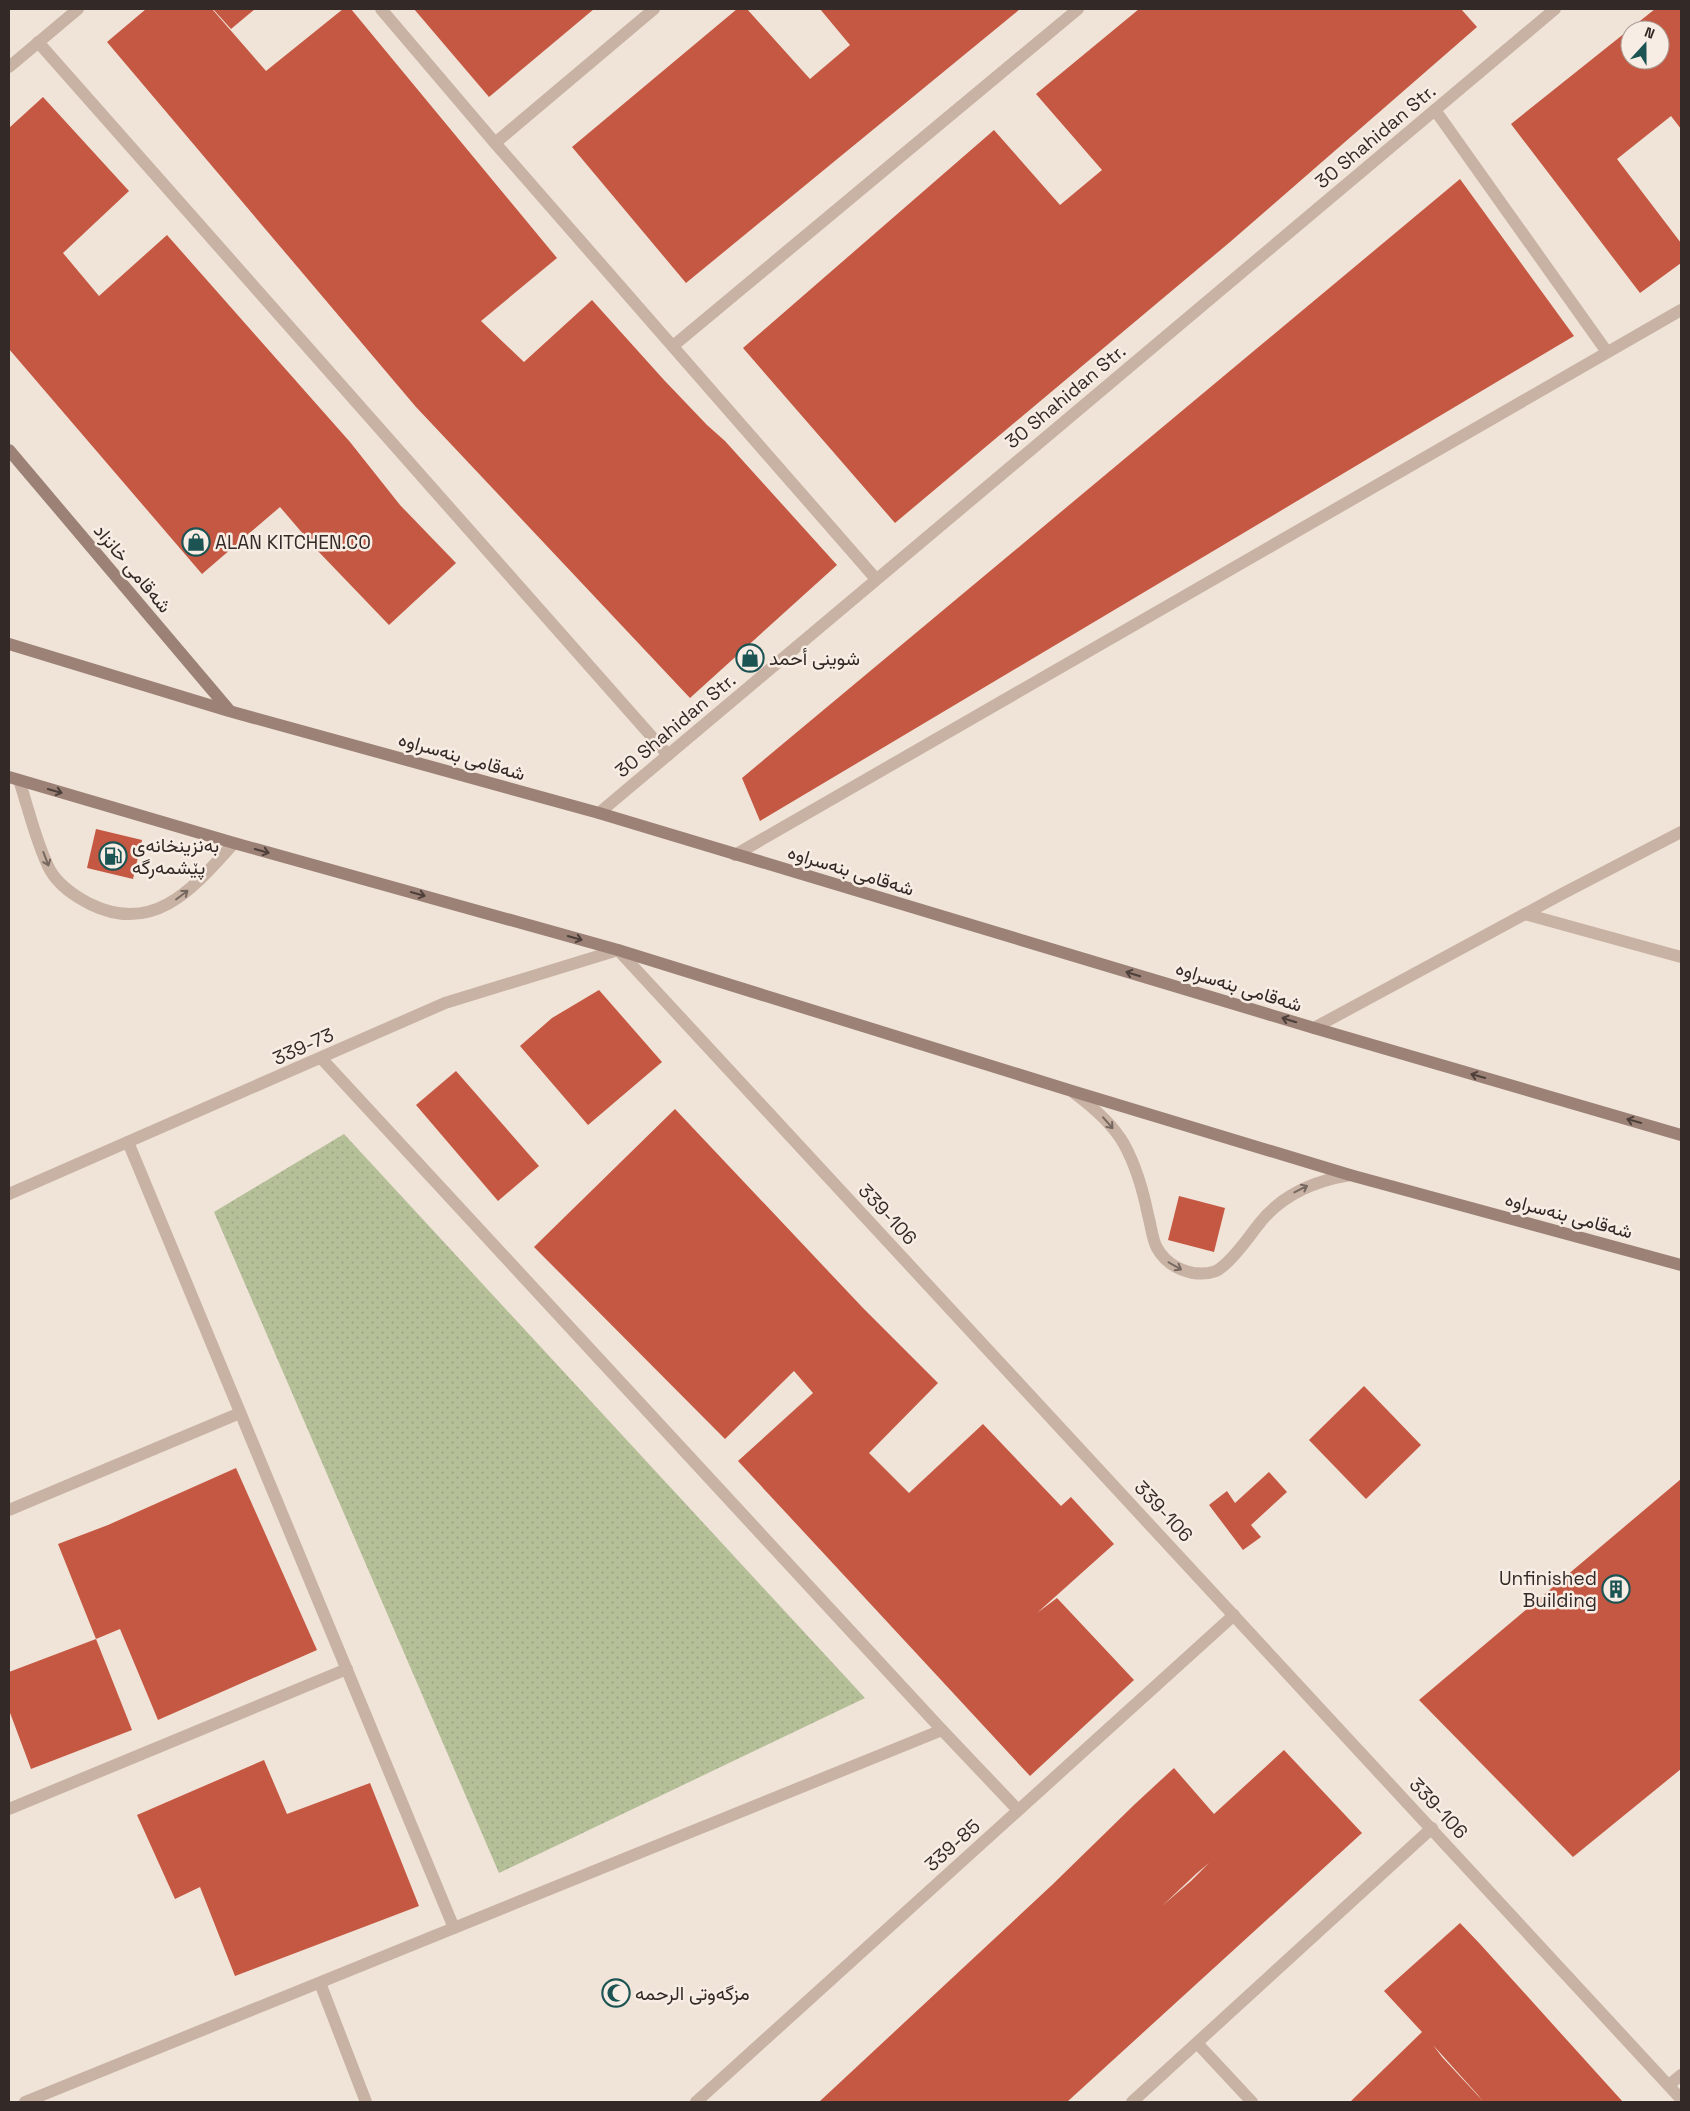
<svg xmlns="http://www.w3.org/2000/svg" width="1690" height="2111" font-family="'Space Grotesk',Vazirmatn,sans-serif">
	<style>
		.grass { fill: url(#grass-dots) }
		.building { fill: #c55842; fill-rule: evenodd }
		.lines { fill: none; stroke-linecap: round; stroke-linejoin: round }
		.lane { stroke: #c8b2a4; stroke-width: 12 }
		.street { stroke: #c8b2a4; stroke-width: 12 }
		.secondary { stroke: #9b8176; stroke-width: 12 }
		.oneway { stroke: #4d3f3a }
		.oneway2 { stroke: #76675f }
		.labels { text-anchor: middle; stroke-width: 5; stroke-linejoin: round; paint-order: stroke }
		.street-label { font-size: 19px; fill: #332926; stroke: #f8ede4 }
		.poi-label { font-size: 19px; fill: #332926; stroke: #f8ede4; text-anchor: start }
	</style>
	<defs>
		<pattern id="grass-dots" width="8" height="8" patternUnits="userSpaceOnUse" patternTransform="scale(1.25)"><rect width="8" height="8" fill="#b5bf98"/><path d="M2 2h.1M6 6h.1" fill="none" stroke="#9ca483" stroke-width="1.8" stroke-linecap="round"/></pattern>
	</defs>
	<rect width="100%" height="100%" fill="#f0e3d8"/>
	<path class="grass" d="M344,1134l521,564 -366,175 -285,-661z"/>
	<g class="building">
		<path d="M146,9h66l54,62 77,-62h8l206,249 -76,63 43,41 68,-62 72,80 43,45 18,16 112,124 -147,133 -274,-291 -309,-365z"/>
		<path d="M213,9h42l-24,20z"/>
		<path d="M414,9h180l-105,88z"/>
		<path d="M737,9h10l63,70 40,-34 -30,-36h200l-334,274 -114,-136z"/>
		<path d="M1139,9h322l16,18 -247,215 -335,281 -152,-175 251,-218 66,75 42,-35 -66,-76z"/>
		<path d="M1655,9h26v120l-10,-13 -54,43 64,84v20l-41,30 -129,-169zM1630,30h30v30h-30z"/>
		<path d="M43,97l86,94 -66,62 36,43 68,-61 183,207 50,63 56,58 -67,62 -73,-76 -36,-42 -78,67 -193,-225v-221z"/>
		<path d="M1460,179l114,157 -814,485 -18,-43z"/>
		<path d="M96,829l46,11 -9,39 -46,-11z"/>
		<path d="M599,990l63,72 -74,63 -68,-79 32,-28z"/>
		<path d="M456,1071l83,95 -41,35 -82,-96z"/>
		<path d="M675,1109l188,199 75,75 -69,70 40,40 74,-69 78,82 10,-9 43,47 -77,69 20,-15 77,82 -104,96 -292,-315 75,-68 -19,-22 -69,68 -191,-192z"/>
		<path d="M1179,1196l46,12 -11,44 -46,-12z"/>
		<path d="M1364,1386l57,59 -55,54 -57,-59z"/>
		<path d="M236,1468l81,182 -159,70 -38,-91 -24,10 36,91 -101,39 -22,-59v-38l87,-33 -38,-95 50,-19z"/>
		<path d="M1269,1472l18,20 -36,33 10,12 -18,13 -34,-45 18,-14 8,12z"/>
		<path d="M1681,1479v290l-108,88 -154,-157z"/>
		<path d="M1284,1750l78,83 -295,269h-248l233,-217 83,-81 39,-36 40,46zM1209,1863l-18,18 -29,25 35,-33z"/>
		<path d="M264,1760l23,54 83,-31 49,123 -184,70 -35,-89 -25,12 -38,-84z"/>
		<path d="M1460,1923l20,21 143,158h-273l72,-70 -38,-41zM1433,2045l45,50 4,5 -40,-43z"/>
	</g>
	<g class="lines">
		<g class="lane">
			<path d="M19,780c9,27 18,66 31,90 9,16 25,26 40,34 65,32 105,-18 144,-61"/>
			<path d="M1074,1093c19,14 38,30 50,51 12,22 19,46 24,71 3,10 4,24 9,33 8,14 21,22 36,25 9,1 22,1 29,-6 15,-12 25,-28 37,-43 22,-29 55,-43 91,-49"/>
		</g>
		<g class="street">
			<path d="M381,9l114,134 381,436"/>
			<path d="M38,42l630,713"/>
			<path d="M9,67l69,-58"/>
			<path d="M1435,110l172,242"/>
			<path d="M495,143l159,-134"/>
			<path d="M673,346l405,-337"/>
			<path d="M599,813l956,-804"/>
			<path d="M735,855l946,-545"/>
			<path d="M1525,914l156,43"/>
			<path d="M1314,1028l246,-133 121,-63"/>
			<path d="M321,1058l621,672 76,80"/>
			<path d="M128,1142l326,786"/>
			<path d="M9,1194l436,-191 173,-53 1063,1149"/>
			<path d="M9,1510l231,-97"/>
			<path d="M9,1809l338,-140"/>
			<path d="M320,1983l46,119"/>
			<path d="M1197,2043l55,59"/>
			<path d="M1669,2085l12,-10"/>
			<path d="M25,2102l917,-372"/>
			<path d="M696,2102l538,-487"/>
			<path d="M1132,2102l300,-274"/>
		</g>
		<g class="secondary">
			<path d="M9,450l220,260"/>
			<path d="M9,644l220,67 370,102 715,215 367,107"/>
			<path d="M9,777l225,66 384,107 454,141 278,84 331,90"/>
		</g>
	</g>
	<defs><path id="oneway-shaft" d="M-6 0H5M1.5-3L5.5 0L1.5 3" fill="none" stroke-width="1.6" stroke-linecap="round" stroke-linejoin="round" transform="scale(1.25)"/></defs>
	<g class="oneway">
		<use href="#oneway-shaft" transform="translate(55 791) rotate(16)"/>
		<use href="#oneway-shaft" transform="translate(262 851) rotate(16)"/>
		<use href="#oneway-shaft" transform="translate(418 894) rotate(16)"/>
		<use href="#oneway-shaft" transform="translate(575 938) rotate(16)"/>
		<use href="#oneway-shaft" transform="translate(1133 974) rotate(-163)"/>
		<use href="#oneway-shaft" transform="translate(1289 1020) rotate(-163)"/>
		<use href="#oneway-shaft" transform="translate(1478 1076) rotate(-164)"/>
		<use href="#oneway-shaft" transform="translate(1634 1121) rotate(-164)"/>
	</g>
	<g class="oneway2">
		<use href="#oneway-shaft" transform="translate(46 859) rotate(69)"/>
		<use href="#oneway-shaft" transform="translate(182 895) rotate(-37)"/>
		<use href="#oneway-shaft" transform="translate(1108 1123) rotate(49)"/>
		<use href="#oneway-shaft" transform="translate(1301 1189) rotate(-27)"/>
		<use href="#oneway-shaft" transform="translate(1175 1266) rotate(30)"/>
	</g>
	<defs>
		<g id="shop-ring" transform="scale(1.4375)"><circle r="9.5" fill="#f8ede4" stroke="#1c5454" stroke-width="1.5"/><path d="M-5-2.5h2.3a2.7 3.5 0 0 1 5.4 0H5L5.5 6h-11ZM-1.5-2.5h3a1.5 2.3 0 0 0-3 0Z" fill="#1c5454"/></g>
		<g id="fuel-ring" transform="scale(1.4375)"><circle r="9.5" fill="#f8ede4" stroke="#1c5454" stroke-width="1.5"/><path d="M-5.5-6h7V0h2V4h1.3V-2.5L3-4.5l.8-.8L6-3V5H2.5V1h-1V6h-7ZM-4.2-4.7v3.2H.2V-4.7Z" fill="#1c5454"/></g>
		<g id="building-ring" transform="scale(1.4375)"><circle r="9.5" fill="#f8ede4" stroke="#1c5454" stroke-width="1.5"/><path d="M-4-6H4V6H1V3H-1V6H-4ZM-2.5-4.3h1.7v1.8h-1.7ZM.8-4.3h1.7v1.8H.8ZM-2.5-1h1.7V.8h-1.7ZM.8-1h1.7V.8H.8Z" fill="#1c5454"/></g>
		<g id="mosque-ring" transform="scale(1.4375)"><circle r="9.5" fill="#f8ede4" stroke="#1c5454" stroke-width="1.5"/><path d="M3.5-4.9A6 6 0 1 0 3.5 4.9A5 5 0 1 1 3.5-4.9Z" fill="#1c5454"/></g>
	</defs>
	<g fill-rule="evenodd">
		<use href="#shop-ring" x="196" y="542"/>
		<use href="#shop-ring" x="750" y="658"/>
		<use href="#fuel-ring" x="113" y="856"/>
		<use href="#building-ring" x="1616" y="1589"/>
		<use href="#mosque-ring" x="616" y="1993"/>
	</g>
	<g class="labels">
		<g class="street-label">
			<text transform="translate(1375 136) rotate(-40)" y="7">30 Shahidan Str.</text>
			<text transform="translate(1065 396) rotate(-40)" y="7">30 Shahidan Str.</text>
			<text transform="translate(133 568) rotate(50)" y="7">شەقامی خانزاد</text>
			<text transform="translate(675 725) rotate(-40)" y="7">30 Shahidan Str.</text>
			<text transform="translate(462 756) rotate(16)" y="7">شەقامی بنەسراوە</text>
			<text transform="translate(851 870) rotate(17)" y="7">شەقامی بنەسراوە</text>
			<text transform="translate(1239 986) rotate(17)" y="7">شەقامی بنەسراوە</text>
			<text transform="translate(303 1046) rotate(-24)" y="7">339-73</text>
			<text transform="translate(888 1214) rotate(47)" y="7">339-106</text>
			<text transform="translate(1569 1215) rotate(15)" y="7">شەقامی بنەسراوە</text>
			<text transform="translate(1164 1511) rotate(47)" y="7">339-106</text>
			<text transform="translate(1439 1808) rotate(47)" y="7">339-106</text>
			<text transform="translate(952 1845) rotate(-42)" y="7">339-85</text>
		</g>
		<g class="poi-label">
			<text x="215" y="549">ALAN KITCHEN.CO</text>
			<text x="769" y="665">شوینی أحمد</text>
			<text x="132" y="852">به‌نزینخانه‌ی<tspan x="132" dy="22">پێشمه‌رگه</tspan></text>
			<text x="1597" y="1585" text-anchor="end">Unfinished<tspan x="1597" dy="22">Building</tspan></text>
			<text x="635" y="2000">مزگەوتی الرحمە</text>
		</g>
	</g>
	<rect width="1690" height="2111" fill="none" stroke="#332926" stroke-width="20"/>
	<g transform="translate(1645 45) rotate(21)"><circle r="24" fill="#f8ede4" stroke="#a99f98"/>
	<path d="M0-4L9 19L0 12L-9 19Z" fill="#1c5454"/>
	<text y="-8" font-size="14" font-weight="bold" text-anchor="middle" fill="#332926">N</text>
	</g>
</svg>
